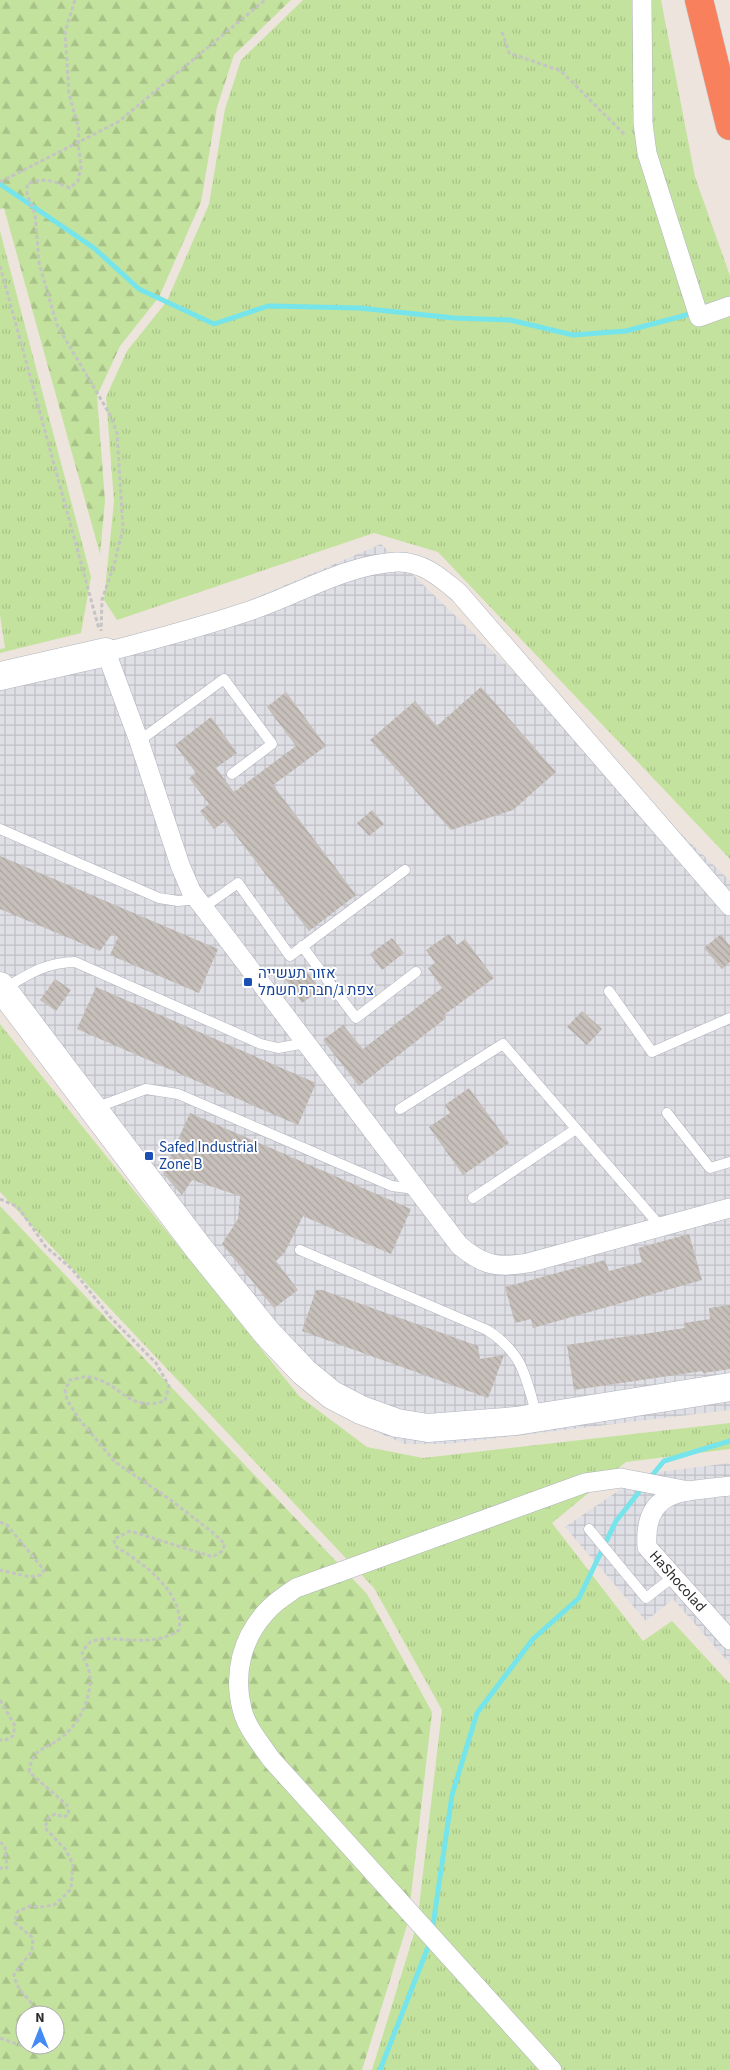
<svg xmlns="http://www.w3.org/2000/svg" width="730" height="2070" font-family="'Source Sans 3',Heebo,sans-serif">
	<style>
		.industrial { fill: url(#industrial-grid) }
		.grass { fill: url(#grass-tufts) }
		.forest { fill: url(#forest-firs); fill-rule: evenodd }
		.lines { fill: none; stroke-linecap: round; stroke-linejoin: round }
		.stream { stroke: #75e5eb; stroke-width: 5 }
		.building { fill: url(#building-back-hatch) }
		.lane-casing { stroke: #afb4bc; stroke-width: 11 }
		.street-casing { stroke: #afb4bc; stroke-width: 20 }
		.secondary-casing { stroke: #afb4bc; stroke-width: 29 }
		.highway-casing { stroke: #c4c4c4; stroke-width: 29 }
		.path { stroke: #c4c4c4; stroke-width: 3; stroke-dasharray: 4 2.5; stroke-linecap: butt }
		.lane { stroke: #fff; stroke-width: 10 }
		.street { stroke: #fff; stroke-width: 19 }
		.secondary { stroke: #fff; stroke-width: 28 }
		.highway { stroke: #f9805d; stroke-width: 28 }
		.transit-dot { fill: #1a4fb4; stroke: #fff; stroke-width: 2 }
		.labels { text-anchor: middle; stroke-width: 4; stroke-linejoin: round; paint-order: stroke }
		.transit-label { font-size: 15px; fill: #164399; stroke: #fff; text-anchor: start }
		.street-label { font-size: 15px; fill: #2c2c2c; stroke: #fff }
	</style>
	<defs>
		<pattern id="industrial-grid" width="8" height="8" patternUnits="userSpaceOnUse" patternTransform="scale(1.25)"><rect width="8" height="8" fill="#dfdfe6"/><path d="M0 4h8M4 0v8" fill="none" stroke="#c0c0c5"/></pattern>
		<pattern id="grass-tufts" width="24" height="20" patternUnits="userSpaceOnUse" patternTransform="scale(1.25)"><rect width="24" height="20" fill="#c3e29d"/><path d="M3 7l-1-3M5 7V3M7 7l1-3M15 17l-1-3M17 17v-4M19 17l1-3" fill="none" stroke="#a8c287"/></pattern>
		<pattern id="forest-firs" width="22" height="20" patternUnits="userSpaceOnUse" patternTransform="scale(1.25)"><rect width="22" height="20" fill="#c3e29d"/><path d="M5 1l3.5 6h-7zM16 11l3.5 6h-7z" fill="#a8c287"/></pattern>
		<pattern id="building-back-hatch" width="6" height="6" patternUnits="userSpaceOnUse" patternTransform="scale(1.25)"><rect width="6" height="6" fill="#c6bfba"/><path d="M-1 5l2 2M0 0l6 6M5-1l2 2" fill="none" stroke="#aaa4a0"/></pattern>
	</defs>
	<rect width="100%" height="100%" fill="#ede4de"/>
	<g class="industrial">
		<path d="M381,544l349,337v529l-283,34h-42l-40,-17 -41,-24 -324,-398v-338l105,-22 122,-35z"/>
		<path d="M730,1463v201l-57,-65 -27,22 -81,-94 78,-53z"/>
	</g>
	<g class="grass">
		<path d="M303,0h358l34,177 35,99v583l-292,-307 -64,-19 -257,87 -13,-20 10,-99 -8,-104 21,-46 40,-50 42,-97 16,-95 16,-49z"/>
		<path d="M0,231l91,346 -10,56 -81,20v-4l5,-1 -5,-33z"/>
		<path d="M0,1024l299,372 68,51 56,11 307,-35v26l-104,13 -74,61 91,118 29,-20 58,63v386h-358l45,-146 25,-214 -68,-122 -374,-396z"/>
	</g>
	<g class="forest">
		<path d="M0,0h291l-57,55 -17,52 -16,95 -42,95 -39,49 -23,50 8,105 -5,53 -96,-346 -4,1z"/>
		<path d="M0,1206l367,388 65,118 -24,210 -46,148h-362zM25,2015h30v30h-30z"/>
	</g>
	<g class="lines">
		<g class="stream">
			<path d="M0,184l94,64 45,41 75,35 54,-18 91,2 95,10 56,2 63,15 53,-4 68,-18"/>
			<path d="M649,1479l15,-18 66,-20"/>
			<path d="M432,1932l20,-137 25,-82 56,-74 46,-41 37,-77 27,-34"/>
			<path d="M380,2070l50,-128"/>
		</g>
	</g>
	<g class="building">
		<path d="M481,687l75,85 -43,38 -62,20 -81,-90 45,-39 22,25z"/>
		<path d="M286,692l40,54 -53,39 83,110 -47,36 -84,-110 -11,8 -14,-18 9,-7 -20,-26 7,-5 -21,-28 36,-28 26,36 -21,15 18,24 62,-46 -29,-39z"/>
		<path d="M372,810l12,14 -15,12 -12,-13z"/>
		<path d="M0,856l218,93 -19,44 -89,-38 8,-18 -6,-3 -12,17 -100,-42z"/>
		<path d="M449,934l8,11 8,-6 29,39 -50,37 2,3 -87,68 -36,-46 20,-15 20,24 79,-61 -14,-20 7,-5 -9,-13z"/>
		<path d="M721,934l9,12v16l-8,7 -18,-21z"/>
		<path d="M392,938l12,15 -22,17 -12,-16z"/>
		<path d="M303,966l17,24 -18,13 -17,-24z"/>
		<path d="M55,979l16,11 -15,21 -16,-11z"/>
		<path d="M96,987l220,96 -18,42 -221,-96z"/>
		<path d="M582,1011l20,18 -15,16 -20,-18z"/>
		<path d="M469,1088l40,55 -46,32 -34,-48 21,-14 -5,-8z"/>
		<path d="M190,1113l221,96 -20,45 -88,-38 -18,36 -9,9 22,29 -24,18 -52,-64 16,-25 2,-23 -48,-16 -10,15 -19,-22z"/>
		<path d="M689,1234l13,46 -169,48 -2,-9 -16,4 -10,-36 100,-27 4,11 33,-9 -4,-14z"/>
		<path d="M316,1290h6l156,56 2,13 24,-4 -16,43 -186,-67z"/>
		<path d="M730,1305v64l-27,4 -1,-2 -128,19 -7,-45 118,-17 -1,-5 26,-4 -1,-11z"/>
	</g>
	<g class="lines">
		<g class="lane-casing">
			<g id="lane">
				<path d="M139,741l85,-62 48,65 -40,30"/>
				<path d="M0,829l159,69 19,3 19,-2"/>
				<path d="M204,907l34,-24 52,73 115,-86"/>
				<path d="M302,946l54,72 60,-46"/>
				<path d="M4,989c23,-14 42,-27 71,-27l186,82 17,4 28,-5"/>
				<path d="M609,991l43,61 78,-34"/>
				<path d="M95,1108l51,-19 32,5 214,92 23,3"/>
				<path d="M400,1109l103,-65 158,183"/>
				<path d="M667,1113l43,55 20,-6"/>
				<path d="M473,1198l103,-69"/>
				<path d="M300,1250l187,80c37,24 38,46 50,86"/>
				<path d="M589,1529l57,69 27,-21"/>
			</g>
		</g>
		<g class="street-casing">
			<g id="street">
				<path d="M642,0l1,123 4,30 52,164 31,-11"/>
				<path d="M730,906l-271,-313c-19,-16 -37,-32 -63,-31 -49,3 -96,31 -141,47 -49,17 -99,30 -149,43l33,89 41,124 11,26 268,354c24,21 39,23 69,18l202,-55"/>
				<path d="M730,1486c-45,6 -87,1 -83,61l83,93"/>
				<path d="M552,2070l-281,-311c-10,-15 -25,-32 -29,-50 -9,-35 0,-71 24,-97 8,-10 20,-17 30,-24l289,-105 36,-5 68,13"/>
			</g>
		</g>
		<g class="secondary-casing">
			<g id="secondary">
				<path d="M0,676l106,-24"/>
				<path d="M0,986l200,264 67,83 37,39 28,23 29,15 36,13 31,5 88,-7 214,-34"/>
			</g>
		</g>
		<g class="highway-casing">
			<path id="highway" d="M699,0l31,126"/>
		</g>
		<g class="path">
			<path d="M75,0l-10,32 4,62 10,36 -1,12 3,25 -3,14 -8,7c-16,-7 -26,-11 -43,-4v10l8,20 4,49 18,62 52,88 8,20 6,95 -9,37 -12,35 -1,31"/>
			<path d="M502,32l7,21 52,18 65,65"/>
			<path d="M0,182l118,-60 147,-122"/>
			<path d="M0,266l99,363"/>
			<path d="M0,1199l18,8 28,40 26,22 38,48 46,46 13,23 -4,15c-38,12 -44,-19 -76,-24 -6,-1 -13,2 -19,3l-5,10 2,10 12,19 36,43 53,36 44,34 13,12 -3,7 -9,6 -83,-26 -16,8 1,7c28,17 70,46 64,84 -29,21 -72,1 -90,13 -3,2 -5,7 -7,10 2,7 7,15 8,22 2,22 -11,49 -28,62 -17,14 -29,9 -33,35l38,33 2,9 -5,3 -9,-3 -7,4 -3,10 20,21 8,15 -2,25 -15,15 -12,3 -14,-1 -13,6 -2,11 18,15 -1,13 -18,23c3,21 20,24 22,41"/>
			<path d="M0,1522l7,3 37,45 -3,5 -11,2 -30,-7"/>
			<path d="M0,1700l15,26 -2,10 -7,4h-6"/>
			<path d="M0,1842l5,5 2,21h-7"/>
			<path d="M0,2038l20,7 5,-1"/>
		</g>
		<use href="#lane" class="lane"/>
		<use href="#street" class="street"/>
		<use href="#secondary" class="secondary"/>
		<use href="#highway" class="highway"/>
	</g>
	<g class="transit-dot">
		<rect x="243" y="977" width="10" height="10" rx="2.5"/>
		<rect x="144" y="1151" width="10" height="10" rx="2.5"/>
	</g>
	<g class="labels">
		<g class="transit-label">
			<text x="258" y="978">אזור תעשייה<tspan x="258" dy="17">צפת ג/חברת חשמל</tspan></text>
			<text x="159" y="1152">Safed Industrial<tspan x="159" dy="17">Zone B</tspan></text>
		</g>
		<g class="street-label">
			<text transform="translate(678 1581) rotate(48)" y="5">HaShocolad</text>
		</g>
	</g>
	<g transform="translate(40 2030)"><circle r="24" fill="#ffffff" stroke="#ababab"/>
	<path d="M0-4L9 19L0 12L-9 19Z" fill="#448af4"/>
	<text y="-8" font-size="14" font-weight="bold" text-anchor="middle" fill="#2c2c2c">N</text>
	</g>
</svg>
